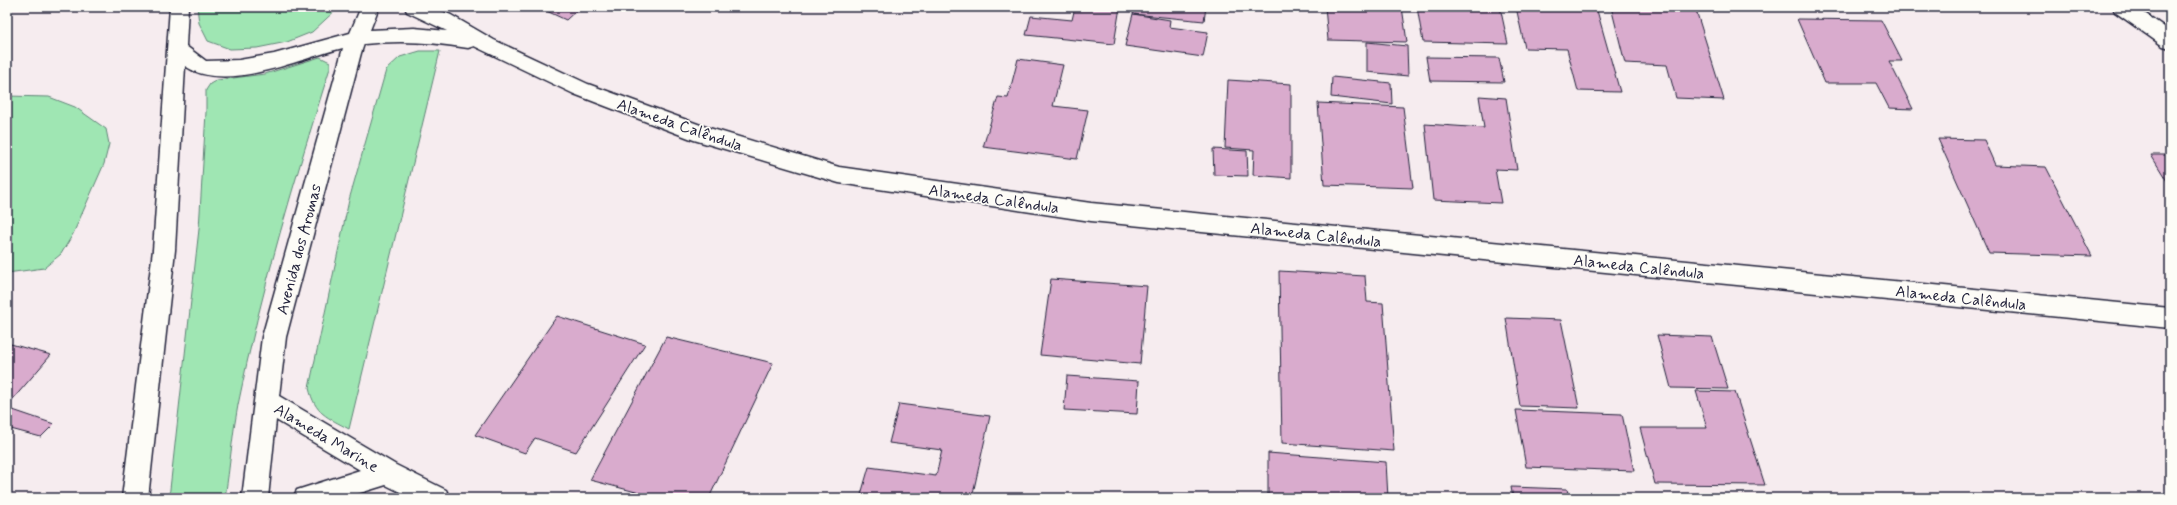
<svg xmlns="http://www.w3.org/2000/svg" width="2177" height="505" font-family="Mynerve,sans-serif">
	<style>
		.green { fill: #9fe6b3; stroke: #608477 }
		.building { fill: #d9abcd; stroke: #22223b }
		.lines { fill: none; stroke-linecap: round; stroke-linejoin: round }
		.minor-casing { stroke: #22223b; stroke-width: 3 }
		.minor { fill: #fdfcf7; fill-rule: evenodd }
		.labels { text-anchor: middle; stroke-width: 3.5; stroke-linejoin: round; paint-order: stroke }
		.street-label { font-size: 16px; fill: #22223b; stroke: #fdfcf7 }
	</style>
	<rect width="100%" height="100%" fill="#f6ecef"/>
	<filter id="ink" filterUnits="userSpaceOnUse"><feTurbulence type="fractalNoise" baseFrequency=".025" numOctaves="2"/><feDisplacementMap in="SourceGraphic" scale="8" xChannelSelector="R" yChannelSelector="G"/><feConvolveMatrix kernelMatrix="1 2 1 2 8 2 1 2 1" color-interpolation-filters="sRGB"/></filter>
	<g filter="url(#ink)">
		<g class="green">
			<path d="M197,7h142l-27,25 -25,10 -30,6 -27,1 -22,-8 -9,-18z"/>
			<path d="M420,51h20l-91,378c-22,-12 -34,-15 -40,-41l40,-188 37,-130 14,-13z"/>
			<path d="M320,57l10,5v6c-35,111 -69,222 -92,337 -6,30 -8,62 -13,93h-56l30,-269 7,-117v-22l4,-6 7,-4 48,-6z"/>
			<path d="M7,96l42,1 26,10 31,22 3,15 -5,20 -31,70 -12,20 -17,14 -37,5z"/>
		</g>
		<g class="building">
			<path d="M538,7h42l-14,13z"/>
			<path d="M1075,7h45l-6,37 -88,-9 5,-19 41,4z"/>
			<path d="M1134,7h72l-2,14 -71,-7z"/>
			<path d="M1325,7h77l5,35 -79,-2z"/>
			<path d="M1417,7h83l8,37 -85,-2z"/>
			<path d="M1516,7h80l24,85 -42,-1 -11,-42 -42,-1z"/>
			<path d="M1611,7h84l29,93 -48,-2 -9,-33 -42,-2z"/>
			<path d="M1133,14l37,6 -1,7 39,5 -5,25 -78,-11z"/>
			<path d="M1797,19l84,1 21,41h-13l24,48 -24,-1 -13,-25h-51z"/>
			<path d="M1367,42l40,4 1,30 -41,-4z"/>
			<path d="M1426,57l73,1 5,24 -74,-1z"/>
			<path d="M1018,59l45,6 -10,41 35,4 -11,49 -94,-12 15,-50 10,1z"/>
			<path d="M1332,77l59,6 1,21 -61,-7z"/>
			<path d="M1228,80l63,4v94l-38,-3 1,-25 -29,-2z"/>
			<path d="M1479,96l27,2 11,72 -22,-1 6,34 -68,-3 -8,-76 59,4z"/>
			<path d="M1318,103l85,4 10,81 -89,-3z"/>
			<path d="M1938,139l46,1 11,25 51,2 46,89 -103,-3z"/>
			<path d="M1213,149l34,2 1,25 -34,-1z"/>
			<path d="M2151,155h19v31z"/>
			<path d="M1279,271l86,5 2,26 16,1 11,148 -112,-8z"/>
			<path d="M1051,279l96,7 -7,78 -100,-9z"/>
			<path d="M557,316l88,28 -69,108 -41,-14 -10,15 -50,-18z"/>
			<path d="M1506,318l55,2 18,88 -59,-2z"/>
			<path d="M1657,335l55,2 16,52 -57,-1z"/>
			<path d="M666,337l107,26 -64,135h-50l-69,-18z"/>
			<path d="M7,343l44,12 -44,51z"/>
			<path d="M1067,376l72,5 -2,33 -73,-4z"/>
			<path d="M1696,391l39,1 30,93 -110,-1 -15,-56h67z"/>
			<path d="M899,404l91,12 -18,82h-112l9,-31 67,9 6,-26 -53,-7z"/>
			<path d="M7,408l47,16 -13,13 -34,-9z"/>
			<path d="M1516,410l106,4 12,57 -108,-4z"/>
			<path d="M1268,453l118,9 2,36h-120z"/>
			<path d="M1511,487l56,2 2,9h-56z"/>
		</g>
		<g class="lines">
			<g class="minor-casing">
				<g id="minor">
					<path d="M170,7h18l-2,39 20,15 33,-1 35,-6 76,-21 11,-26h18l-9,23 44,-2 33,3 -40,-19 -2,-5h27l19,8 43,25 94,44 118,43 133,40 252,36 1079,105v20l-1079,-107 -252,-38 -145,-43 -120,-46 -100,-48 -6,2c-35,-6 -69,-8 -104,-4l-3,9 -75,284 -7,59 117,69 50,25 4,8h-38l-26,-13 -42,13h-51l4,-8 63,-20 -84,-50 -8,78h-26l20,-161 81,-289c-43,10 -118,46 -158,18l-10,184 -27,248h-26l31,-248z"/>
					<path d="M2113,7h23l34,24v17l-7,-2 -48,-34z"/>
				</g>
			</g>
			<use href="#minor" class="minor"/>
		</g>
	</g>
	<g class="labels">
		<g class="street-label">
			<text transform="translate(680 124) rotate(19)" y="6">Alameda Calêndula</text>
			<text transform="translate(994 198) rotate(8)" y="6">Alameda Calêndula</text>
			<text transform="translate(1316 234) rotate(6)" y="6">Alameda Calêndula</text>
			<text transform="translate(298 249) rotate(-75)" y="6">Avenida dos Aromas</text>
			<text transform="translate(1639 266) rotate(6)" y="6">Alameda Calêndula</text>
			<text transform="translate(1961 297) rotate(6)" y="6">Alameda Calêndula</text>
			<text transform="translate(327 437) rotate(31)" y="6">Alameda Marine</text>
		</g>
	</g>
	<rect width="2177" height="505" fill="none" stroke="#fdfcf7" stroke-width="24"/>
	<rect x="12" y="12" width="2153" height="481" fill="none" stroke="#22223b" stroke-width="1.5" filter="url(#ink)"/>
</svg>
